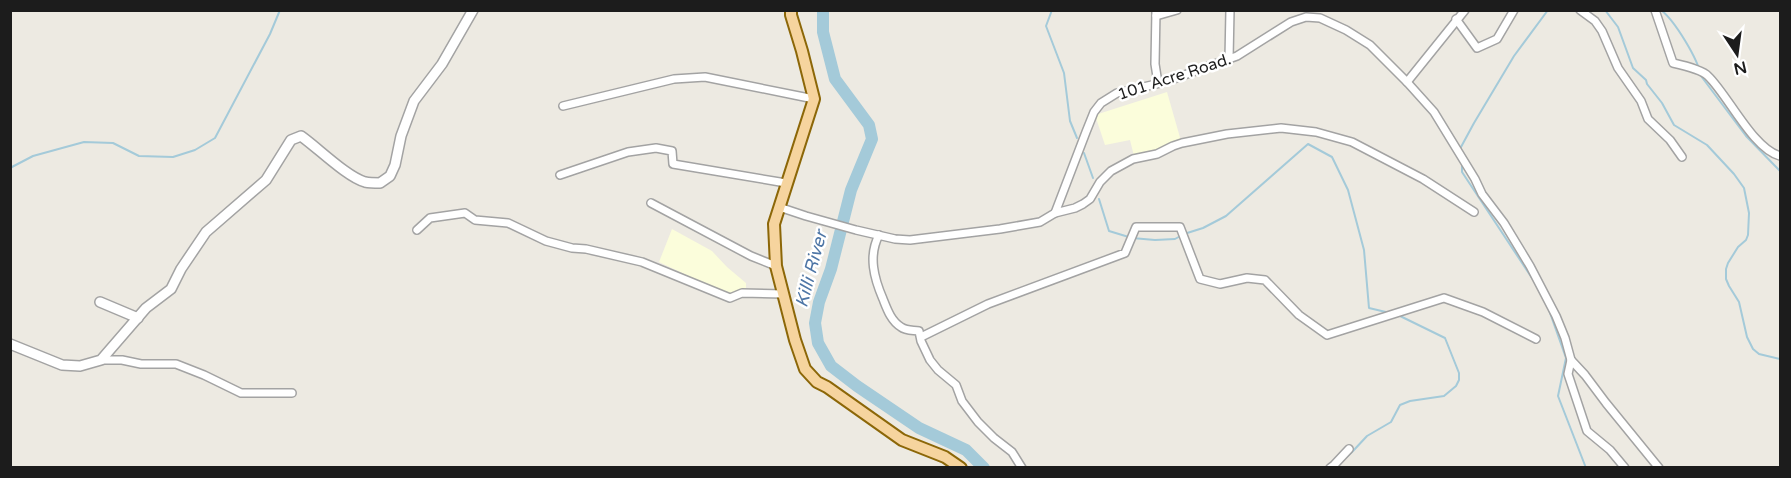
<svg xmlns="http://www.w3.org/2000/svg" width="1791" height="478" font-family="'Varela Round',sans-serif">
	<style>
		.education { fill: #fbfddb }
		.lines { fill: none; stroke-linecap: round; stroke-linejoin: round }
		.stream { stroke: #a4cad9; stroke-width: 2 }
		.river { stroke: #a4cad9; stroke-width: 12 }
		.minor-casing { stroke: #a3a3a3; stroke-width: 10 }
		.tertiary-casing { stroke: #a3a3a3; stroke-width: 12 }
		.primary-casing { stroke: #8c6708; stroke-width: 14 }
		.minor { stroke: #fff; stroke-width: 7 }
		.tertiary { stroke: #fff; stroke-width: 9 }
		.primary { stroke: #f6d49e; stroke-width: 10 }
		.labels { text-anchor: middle; stroke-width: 5; stroke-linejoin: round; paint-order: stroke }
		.street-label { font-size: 16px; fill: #1c1c1c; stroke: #fff }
		.water-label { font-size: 18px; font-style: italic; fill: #4e76a6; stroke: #fff }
	</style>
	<rect width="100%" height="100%" fill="#edeae2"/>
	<g class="education">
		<path d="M1167,92l14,49 -24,8 -3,5 -20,2 -4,-16 -25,5 -10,-30z"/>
		<path d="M672,229l40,22 15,16 19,16v5l-17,7 -70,-33z"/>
	</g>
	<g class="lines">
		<g class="stream">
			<path d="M1052,10l-6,16 18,47 6,48 7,17"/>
			<path d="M1605,10l13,17 15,41 13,12 1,4 15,19 12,22 33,20 27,29 10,14 5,25 -1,22 -2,5 -8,7 -10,16 -2,6v10l3,7 10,16 8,35 6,12 6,5 21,5"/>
			<path d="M1661,10c14,11 37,49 40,66l45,60 34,35"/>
			<path d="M1084,153l9,25"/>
			<path d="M1461,153v-6l13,-24 40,-67 34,-46"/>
			<path d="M1462,162v10l72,109"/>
			<path d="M10,168l23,-12 51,-14 29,1 26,13 34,1 22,-7 20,-12 55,-104 10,-24"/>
			<path d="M1099,199l10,32 23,7 23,2 20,-1 9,-5 19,-6 23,-12 82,-72 24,13 16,33 16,60 5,58 21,5"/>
			<path d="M1549,310l17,48 -8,38 28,72"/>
			<path d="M1338,465l15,-14 14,-15 24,-14 9,-17 10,-4 34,-5 12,-10 3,-6v-7l-14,-35 -47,-23"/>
		</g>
		<path class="river" d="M823,10v22l12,47 34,46 3,14 -21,51 -20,79 -12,33 -4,21 3,20 13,23 26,20 62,42 47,22 18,18"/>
		<g class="minor-casing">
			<g id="minor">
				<path d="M1156,10l-1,54 3,19"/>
				<path d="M1580,10l15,11 7,10 16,37 23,33 7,18 22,21 12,17"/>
				<path d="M1655,10l18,53c9,2 29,7 35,13 20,19 45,73 72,80"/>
				<path d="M1156,16l21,-6"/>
				<path d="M1456,19l21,29 20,-9 17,-29"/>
				<path d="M1229,59l1,-49"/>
				<path d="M1407,82l58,-72"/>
				<path d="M563,106l111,-27 31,-2 109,22"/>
				<path d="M560,175l68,-23 28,-4 16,3 1,13 113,19"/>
				<path d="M651,203l100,53 25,10"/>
				<path d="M779,207l27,9 50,14 39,9 15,1 90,-11 40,-7 15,-9 31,-81 8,-20 7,-9 16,-10 48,-11 72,-26 54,-34 15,-5 14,1 26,12 24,15 37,37 27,30 41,67 7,15 22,29 26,43 26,50 9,22 6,22 14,15 21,28 53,65"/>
				<path d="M1055,213l20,-5 8,-4 7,-5 10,-17 11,-11 22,-12 24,-5 16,-8 9,-3 45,-9 54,-6 35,4 36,10 71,37 51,33"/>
				<path d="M417,230l13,-12 35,-5 10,7 33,3 38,18 26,7 14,1 56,13 88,36 12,-5 41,1"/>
				<path d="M879,235c-11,21 -5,43 4,64 4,10 8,22 18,28 5,4 12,3 18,4l2,10 9,19 8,10 18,15 6,16 16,21 16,16 18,14 10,16"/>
				<path d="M921,337l67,-33 137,-51 11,-26h44l20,52 20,5 27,-6 18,2 34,35 28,20 117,-37 39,14 53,27"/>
				<path d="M101,360h21l19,4h35l28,11 37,18h51"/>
				<path d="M1571,360l-3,14 19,57 23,19 15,18"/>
				<path d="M1330,468l4,-3 15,-16"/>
			</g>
		</g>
		<g class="tertiary-casing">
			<g id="tertiary">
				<path d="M100,302l38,16"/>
				<path d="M10,344l52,21 18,1 21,-6 45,-52 25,-19 10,-20 25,-37 60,-52 25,-40 10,-4c17,12 46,41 64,46 5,1 10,1 15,1l10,-7 5,-11 6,-29 13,-35 28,-37 31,-54"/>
			</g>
		</g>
		<g class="primary-casing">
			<path id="primary" d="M791,10v5l11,36 12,48 -40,125 2,42 19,74 10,29 12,13 10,5 75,53 43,17 16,11"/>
		</g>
		<use href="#minor" class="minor"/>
		<use href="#tertiary" class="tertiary"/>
		<use href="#primary" class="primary"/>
	</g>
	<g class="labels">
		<g class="street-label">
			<text transform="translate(1174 76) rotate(-18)" y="6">101 Acre Road.</text>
		</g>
		<g class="water-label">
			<text transform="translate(811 269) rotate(-75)" y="6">Killi River</text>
		</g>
	</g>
	<rect width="1791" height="478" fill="none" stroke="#1c1c1c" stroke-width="24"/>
	<g transform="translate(1737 54) rotate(167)" stroke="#ffffff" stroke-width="4.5" paint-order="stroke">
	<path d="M0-4.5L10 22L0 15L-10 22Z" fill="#1c1c1c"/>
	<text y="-9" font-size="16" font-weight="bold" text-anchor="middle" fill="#1c1c1c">N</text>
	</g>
</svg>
